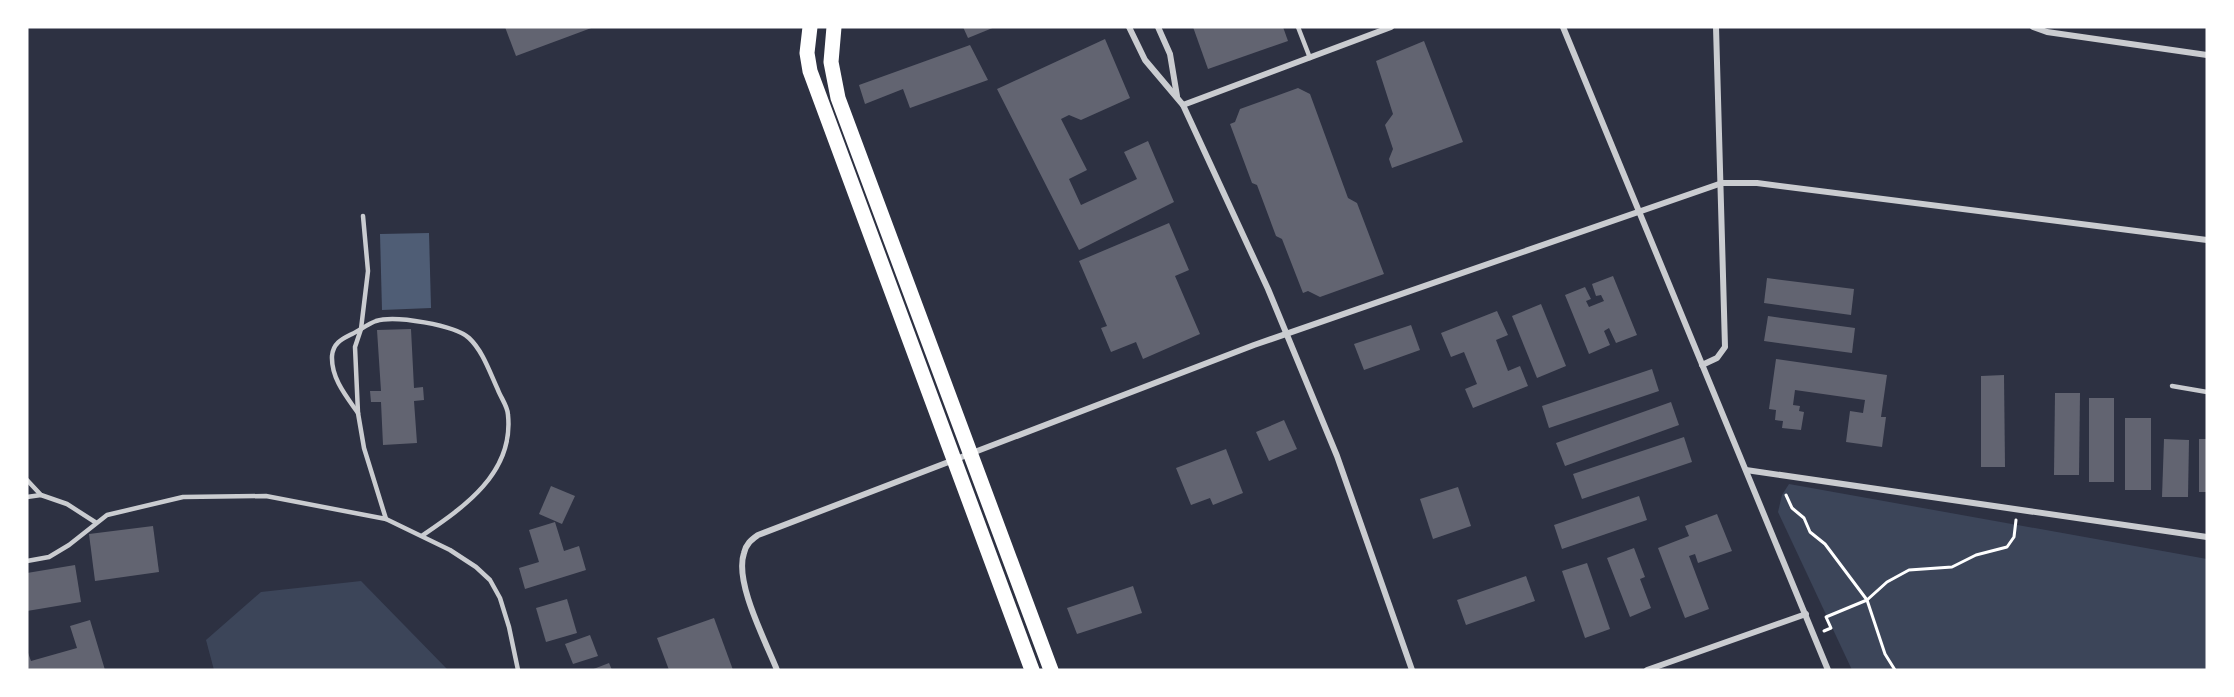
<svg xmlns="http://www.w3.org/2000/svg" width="2234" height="697" font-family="'PT Sans',sans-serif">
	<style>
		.green { fill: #3c4559 }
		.water { fill: #4f5d75 }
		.building { fill: #626471 }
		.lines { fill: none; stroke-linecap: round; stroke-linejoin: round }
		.path { stroke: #fff; stroke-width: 3 }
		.service { stroke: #caccd0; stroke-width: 4.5 }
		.minor { stroke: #caccd0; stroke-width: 6 }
		.primary { stroke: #fff; stroke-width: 15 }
	</style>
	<rect width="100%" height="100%" fill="#2d3142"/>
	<g class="green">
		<path d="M1789,484l418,75v111h-355l-74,-158 4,-17z"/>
		<path d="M361,581l87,89h-234l-8,-30 55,-48z"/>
	</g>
	<path class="water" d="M429,233l2,75 -49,2 -2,-76z"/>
	<g class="building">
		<path d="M505,27h89l-78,29z"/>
		<path d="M963,27h32l-27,11z"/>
		<path d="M1193,27h90l5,14 -80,28z"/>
		<path d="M1105,39l25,59 -49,22 -12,-5 -8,4 26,51 -18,9 12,26 56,-26 -13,-27 24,-11 26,61 -95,48 -82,-161z"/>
		<path d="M1424,41l39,101 -71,26 -3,-9 4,-10 -8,-24 8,-11 -17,-53z"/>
		<path d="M970,45l18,35 -78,28 -7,-19 -38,15 -6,-19z"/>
		<path d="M1298,88l12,6 38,104 9,5 27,71 -64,23 -12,-6 -5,2 -21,-54 -6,-3 -19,-51 -5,-2 -22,-59 5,-2 5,-13z"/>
		<path d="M1169,223l20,47 -14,6 25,58 -57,25 -7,-17 -25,10 -10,-24 6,-2 -28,-65z"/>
		<path d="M1613,276l24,59 -21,8 -7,-15 -5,3 6,14 -21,9 -24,-59 20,-8 6,12 -5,2 3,6 15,-6 -3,-6 -5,1 -4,-12z"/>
		<path d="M1767,278l87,11 -3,26 -87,-12z"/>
		<path d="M1541,304l25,62 -29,12 -25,-62z"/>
		<path d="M1497,311l11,24 -12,5 12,31 12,-5 8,20 -55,22 -8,-19 12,-5 -13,-32 -13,5 -10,-24z"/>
		<path d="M1768,316l87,12 -3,25 -88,-12z"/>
		<path d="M1411,325l9,25 -56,20 -10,-26z"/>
		<path d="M411,329l3,59 9,-1 1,13 -10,1 3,42 -34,2 -2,-43h-10l-1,-11h11l-4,-61z"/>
		<path d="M1776,359l111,16 -6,42h5l-4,30 -36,-5 4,-31 13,2 2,-13 -70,-10 -2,15 7,1 -1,5 5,1 -3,18 -19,-2 1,-7 -8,-1 1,-10 -7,-1z"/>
		<path d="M1652,369l7,22 -110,37 -7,-22z"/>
		<path d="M2004,375l1,92h-24v-91z"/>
		<path d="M2055,393h25l-1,82h-25z"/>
		<rect x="2089" y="398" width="25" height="84"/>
		<path d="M1671,402l8,23 -114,41 -9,-23z"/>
		<rect x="2125" y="418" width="26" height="72"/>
		<path d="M1284,420l13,29 -28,12 -13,-29z"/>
		<path d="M1684,437l8,25 -110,37 -9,-25z"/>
		<path d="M2164,439l25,1 -1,57h-26z"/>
		<rect x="2199" y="439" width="8" height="53"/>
		<path d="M1226,449l17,44 -30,12 -3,-7 -19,7 -15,-37z"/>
		<path d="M551,486l24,10 -13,28 -23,-10z"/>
		<path d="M1458,487l13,39 -38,13 -13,-40z"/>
		<path d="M1639,496l8,24 -85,29 -8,-24z"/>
		<path d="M1717,514l15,37 -34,12 -3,-9 -6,2 20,53 -24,9 -27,-70 31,-12 -4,-10z"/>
		<path d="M555,522l9,29 15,-5 7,24 -61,19 -6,-21 20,-6 -10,-32z"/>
		<path d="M153,526l6,46 -64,9 -6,-47z"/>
		<path d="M1634,548l11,29 -5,2 11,29 -21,9 -23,-59z"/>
		<path d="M1587,563l23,66 -25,9 -23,-67z"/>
		<path d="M75,565l6,37 -54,9v-38z"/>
		<path d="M1526,576l9,25 -69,24 -9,-25z"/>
		<path d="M1133,586l9,27 -65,21 -10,-26z"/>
		<path d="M567,599l10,34 -31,9 -10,-34z"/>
		<path d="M714,618l19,52h-64l-12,-32z"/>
		<path d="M90,620l15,50h-78v-20l4,11 46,-13 -7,-22z"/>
		<path d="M590,635l8,21 -25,8 -8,-20z"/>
		<path d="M609,663l3,7h-21z"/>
	</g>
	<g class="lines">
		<g class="path">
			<path d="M1786,495l6,13 12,10 6,14 15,12 42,56 18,54 10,16"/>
			<path d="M1824,631l7,-3 -5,-11 41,-17 20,-18 22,-12 43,-3 24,-12 31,-8 7,-10 2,-17"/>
		</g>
		<g class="service">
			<path d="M1298,27l12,31"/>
			<path d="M363,216l5,55 -7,58 -6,18 3,66 6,35 22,71"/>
			<path d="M2172,386l35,6"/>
			<path d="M358,413c-12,-17 -27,-35 -26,-57 1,-13 10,-17 20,-22 8,-4 16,-10 24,-13 19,-6 79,4 93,17 14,13 21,35 29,52 3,8 10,17 10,25 6,58 -44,92 -85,120"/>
			<path d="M27,480l14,15 26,9 28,18"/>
			<path d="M27,497l14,-2"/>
			<path d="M27,561l22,-4 20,-12 38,-30 76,-18 83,-1 120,23 64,31 26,17 14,13 10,18 9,29 9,43"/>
		</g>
		<g class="minor">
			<path d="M1129,27l16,33 38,45 85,184 69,167 75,214"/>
			<path d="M1158,27l12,27 7,42"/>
			<path d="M1563,27l265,643"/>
			<path d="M2033,27l14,5 160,23"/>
			<path d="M1183,105l208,-78"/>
			<path d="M1702,365l15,-7 8,-11 -9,-320"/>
			<path d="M1746,470l461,67"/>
			<path d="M777,670c-11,-28 -43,-88 -33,-117 2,-9 7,-13 14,-18l496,-190 468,-162h35l450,57"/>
			<path d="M1647,670l159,-56"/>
		</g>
		<g class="primary">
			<path d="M810,27l-3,26 3,18 222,599"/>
			<path d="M834,27l-3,35 7,36 213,572"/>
		</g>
	</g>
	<rect width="2234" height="697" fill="none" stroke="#ffffff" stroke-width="57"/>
</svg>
